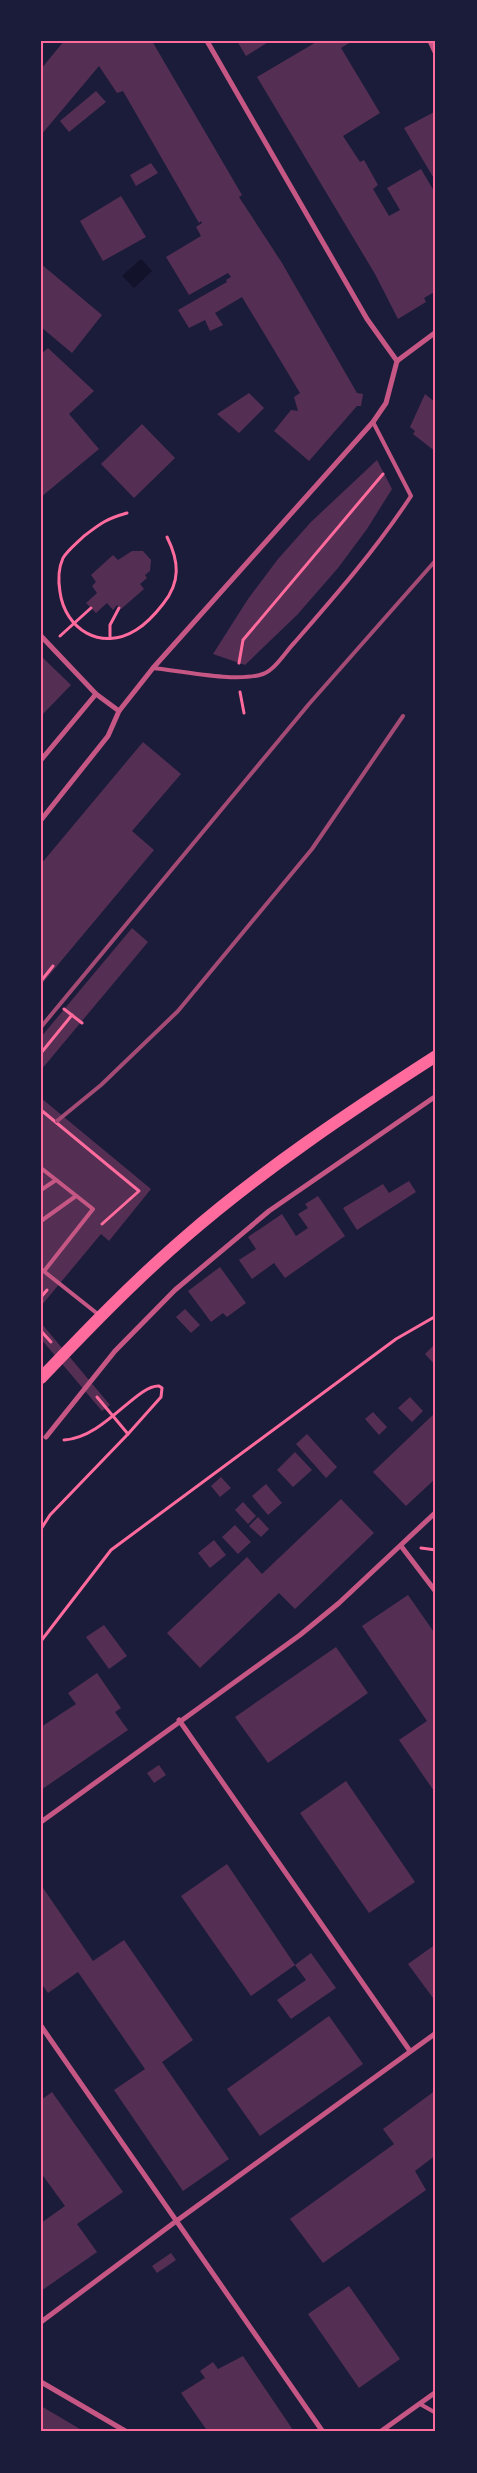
<svg xmlns="http://www.w3.org/2000/svg" width="477" height="2473" font-family="Poppins,sans-serif">
	<style>
		.water { fill: #12122b }
		.building { fill: #542f53 }
		.lines { fill: none; stroke-linecap: round; stroke-linejoin: round }
		.path { stroke: #ff6b9d; stroke-width: 3 }
		.service { stroke: #c65784; stroke-width: 4 }
		.minor { stroke: #c65784; stroke-width: 5 }
		.primary { stroke: #ff6b9d; stroke-width: 12 }
		.rail { stroke: #a44b75; stroke-width: 4 }
		.neatline { fill: none; stroke: #ff6b9d; stroke-width: 2 }
	</style>
	<rect width="100%" height="100%" fill="#1b1b3a"/>
	<path class="water" d="M141,259l11,12 -18,17 -12,-12z"/>
	<g class="building">
		<path d="M64,41h88l90,154 -3,2 43,66 75,130 6,1 -2,12h-4l-48,55 -35,-30 17,-21 7,1 -4,-14 6,-4 -58,-96 -27,16 8,12 -13,6 -5,-11 -16,8 -11,-18 49,-28 -1,-2 5,-3 -3,-4 -39,22 -23,-38 35,-21 -5,-9 6,-4 -1,-2 -2,2 -76,-132 -6,2 -18,-27 -58,69v-66z"/>
		<path d="M237,41h33l-24,15z"/>
		<path d="M318,41h30l1,2 -8,5 39,65 -37,23 17,26 4,-2 14,25 -5,4 16,27 11,-6 -13,-22 34,-19 13,22 2,-2v102l-12,7 2,4 -28,17 -23,-45 -118,-197z"/>
		<path d="M96,91l10,11 -37,30 -9,-11z"/>
		<path d="M436,111v71l-32,-54z"/>
		<path d="M151,163l7,10 -22,13 -6,-11z"/>
		<path d="M121,196l25,41 -43,24 -23,-40z"/>
		<path d="M41,264l61,51 -30,38 -31,-26z"/>
		<path d="M48,348l46,43 -25,23 30,35 -58,48v-143z"/>
		<path d="M249,393l15,15 -25,25 -22,-19z"/>
		<path d="M425,394l11,9v49l-23,-18 2,-3 -5,-4z"/>
		<path d="M142,424l33,34 -41,40 -33,-34z"/>
		<path d="M377,460l15,29 -25,40 -29,39 -41,47 -52,50 -32,-11 35,-55 30,-40 33,-37z"/>
		<path d="M132,551h11l8,9 -1,11 -5,4 2,3 -7,6 4,5 -23,20 -4,-4 -4,5 -6,-7 -11,10 -10,-10 11,-10 -5,-7 4,-4 -5,-7 22,-20 5,5z"/>
		<path d="M41,656l30,29 -30,31z"/>
		<path d="M143,742l38,32 -49,57 22,19 -113,135v-121z"/>
		<path d="M132,928l16,14 -107,128v-33z"/>
		<path d="M41,1098l110,91 -42,52 -8,-7 -60,72z"/>
		<path d="M409,1181l7,11 -59,38 -14,-22 40,-24 6,9z"/>
		<path d="M318,1196l27,40 -60,42 -11,-15 -22,16 -13,-19 17,-11 -8,-12 34,-23 14,22 12,-8 -10,-14 10,-6 -3,-4z"/>
		<path d="M220,1267l26,36 -19,14 -4,-4 -12,9 -23,-31z"/>
		<path d="M185,1309l15,16 -9,8 -15,-16z"/>
		<path d="M41,1323l69,82 -8,6 -61,-72z"/>
		<path d="M435,1344l1,1v21l-11,-12z"/>
		<path d="M410,1397l13,14 -11,11 -14,-14z"/>
		<path d="M373,1412l14,15 -8,8 -14,-16z"/>
		<path d="M436,1412v66l-30,28 -33,-34z"/>
		<path d="M307,1434l30,33 -11,11 -30,-34z"/>
		<path d="M295,1452l17,18 -19,17 -16,-17z"/>
		<path d="M221,1477l10,11 -11,9 -9,-11z"/>
		<path d="M266,1484l16,19 -14,12 -16,-19z"/>
		<path d="M341,1499l33,34 -79,76 -16,-16 -79,75 -33,-35 80,-76 15,17z"/>
		<path d="M243,1502l13,14 -8,8 -13,-14z"/>
		<path d="M258,1517l11,12 -8,8 -12,-11z"/>
		<path d="M235,1525l16,17 -13,12 -16,-17z"/>
		<path d="M214,1540l12,15 -16,13 -12,-15z"/>
		<path d="M408,1595l28,40v159l-37,-54 28,-19 -65,-95z"/>
		<path d="M104,1625l23,31 -18,13 -23,-32z"/>
		<path d="M336,1647l32,46 -100,70 -33,-46z"/>
		<path d="M97,1673l24,35 -6,4 13,18 -87,60v-63l35,-23 -8,-11z"/>
		<path d="M159,1765l7,10 -12,8 -7,-10z"/>
		<path d="M346,1781l69,101 -46,31 -69,-100z"/>
		<path d="M227,1864l68,101 16,-12 25,35 -45,31 -14,-19 29,-20 -11,-15 -44,31 -70,-100z"/>
		<path d="M41,1885l52,76 31,-21 69,100 -31,22 67,97 -46,32 -69,-101 31,-21 -67,-97 -30,21 -7,-10z"/>
		<path d="M436,1944v58l-28,-38z"/>
		<path d="M329,2016l34,48 -103,72 -33,-47z"/>
		<path d="M436,2090v65l-21,16 11,19 -103,73 -33,-44 104,-75 -11,-15z"/>
		<path d="M52,2092l71,100 -46,32 20,28 -56,39v-68l24,-17 -24,-33v-73z"/>
		<path d="M171,2253l5,7 -19,13 -5,-7z"/>
		<path d="M349,2286l51,73 -41,29 -51,-74z"/>
		<path d="M243,2356l23,34 27,40 -3,2h-82l-27,-39 24,-15 -5,-7 13,-9 5,7z"/>
		<path d="M41,2406l44,26h-44z"/>
	</g>
	<g class="lines">
		<g class="path">
			<path d="M127,513c-21,6 -26,10 -43,23 -7,7 -16,14 -21,22 -5,11 -5,22 -3,34 5,37 41,60 76,38 10,-6 20,-17 27,-26 18,-22 16,-43 4,-67"/>
			<path d="M60,636l31,-28"/>
			<path d="M110,638v-13l9,-17"/>
			<path d="M239,663l4,-23 140,-166"/>
			<path d="M240,692l4,21"/>
			<path d="M41,981l12,-15"/>
			<path d="M64,1009l18,14"/>
			<path d="M41,1053l31,-38"/>
			<path d="M41,1110l98,81 -37,33"/>
			<path d="M41,1297l6,-7"/>
			<path d="M41,1331l10,11"/>
			<path d="M97,1397l31,37"/>
			<path d="M41,1529l9,-14 78,-81 33,-37 1,-9 -3,-2c-23,-1 -55,52 -95,54"/>
			<path d="M421,1548l15,2"/>
			<path d="M41,1641l70,-91 285,-211 40,-23"/>
		</g>
		<g class="service">
			<path d="M153,668c28,3 85,15 110,6 12,-4 23,-23 32,-32 41,-47 82,-94 116,-146l-38,-74"/>
			<path d="M41,1168l52,41 -48,61"/>
			<path d="M41,1190l15,-10"/>
			<path d="M41,1221l35,-25"/>
			<path d="M41,1269l58,46"/>
			<path d="M420,2404l16,9"/>
		</g>
		<g class="minor">
			<path d="M207,41l160,278 30,42"/>
			<path d="M430,41l6,13"/>
			<path d="M397,361l39,-29"/>
			<path d="M41,636l55,58 23,17"/>
			<path d="M41,760l55,-66"/>
			<path d="M41,820l67,-84 11,-25 34,-43 220,-246 13,-19 11,-42"/>
			<path d="M46,1437l69,-86 60,-61 94,-79 167,-115"/>
			<path d="M401,1546l35,46"/>
			<path d="M179,1720l231,331"/>
			<path d="M41,1822l259,-187 39,-32 97,-91"/>
			<path d="M41,2026l282,406"/>
			<path d="M41,2322l134,-100 261,-189"/>
			<path d="M41,2382l86,50"/>
			<path d="M380,2432l56,-40"/>
		</g>
		<path class="primary" d="M41,1378c46,-48 92,-96 143,-140 78,-68 165,-126 252,-182"/>
		<g class="rail">
			<path d="M41,1027l268,-323 127,-144"/>
			<path d="M57,1121l44,-36 77,-74 134,-162 91,-133"/>
		</g>
	</g>
	<rect width="477" height="2473" fill="none" stroke="#1b1b3a" stroke-width="85"/>
	<rect x="42" y="42" width="392" height="2388" class="neatline"/>
</svg>
